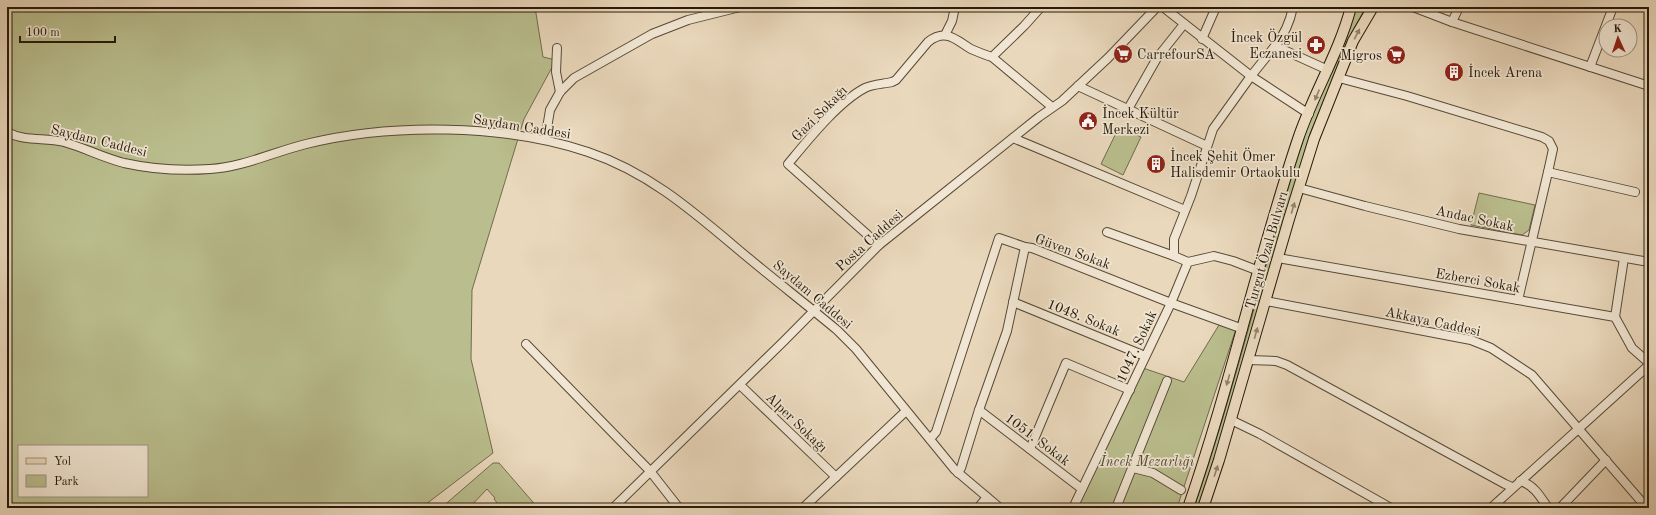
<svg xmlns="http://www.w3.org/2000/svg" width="1656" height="515" font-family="'Old Standard TT',serif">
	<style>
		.green { fill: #babe8e; stroke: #706c4c; fill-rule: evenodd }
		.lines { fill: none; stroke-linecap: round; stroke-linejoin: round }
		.minor-casing { stroke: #574a36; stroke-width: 10 }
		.major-casing { stroke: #261a09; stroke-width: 12 }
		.minor { stroke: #f1e6d3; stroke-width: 8 }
		.major { stroke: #ead8bc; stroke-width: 10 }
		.oneway { fill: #92826b }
		.labels { text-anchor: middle; stroke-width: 3.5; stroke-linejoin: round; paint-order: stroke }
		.poi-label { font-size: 14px; fill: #261a09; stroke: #f1e6d3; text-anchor: start }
		.street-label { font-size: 14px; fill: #261a09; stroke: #f1e6d3 }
		.park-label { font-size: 14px; font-style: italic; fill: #524b31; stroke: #f1e6d3 }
	</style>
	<rect width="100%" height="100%" fill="#ead8bc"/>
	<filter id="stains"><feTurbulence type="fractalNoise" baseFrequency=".005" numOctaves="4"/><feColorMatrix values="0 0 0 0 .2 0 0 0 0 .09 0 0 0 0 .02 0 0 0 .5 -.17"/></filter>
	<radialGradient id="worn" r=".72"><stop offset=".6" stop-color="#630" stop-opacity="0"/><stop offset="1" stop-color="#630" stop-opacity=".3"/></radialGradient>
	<g class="green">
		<path d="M7,7h528l8,50 13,3 -32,59 -52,171 -1,69 22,94 -72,55h-414zM19,446h128v50h-128z"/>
		<path d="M1356,7h10l-14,25 -42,102 -98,333 -13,41h-5c41,-119 70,-243 107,-363 15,-47 40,-91 55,-138z"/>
		<path d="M1119,127l22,10 -18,38 -22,-11z"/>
		<path d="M1479,193l56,12 -6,25 -7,5 -51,-10z"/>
		<path d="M1219,325l17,4 -59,179 -97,-1 -2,-4 65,-135 41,14z"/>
		<path d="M493,463h6l39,45h-37l-7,-9 1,-1 -8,-9 -18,19h-28z"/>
	</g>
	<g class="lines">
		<g class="minor-casing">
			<g id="minor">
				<path d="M1163,7l88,69 58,38"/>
				<path d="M1413,7l39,15 197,64"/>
				<path d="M1452,22l7,-15"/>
				<path d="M945,35l7,-14 3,-14"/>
				<path d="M1202,39l14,-32"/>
				<path d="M1275,46c10,-12 15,-24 18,-39"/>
				<path d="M557,48l-1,24 4,20"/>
				<path d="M992,57l60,50"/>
				<path d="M1590,67l23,-60"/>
				<path d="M1339,78l68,18 135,41 7,4 4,8 -5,23"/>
				<path d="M1078,86l129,60"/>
				<path d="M1128,109l29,-51 27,-34"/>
				<path d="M7,132c18,10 38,5 57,10 21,6 40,16 60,21 27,6 58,8 86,6 33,-2 64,-17 96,-25 85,-21 199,-20 282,8 63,21 108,62 158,104 30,25 61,49 91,74l19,19 99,121 45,38"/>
				<path d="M1013,138l172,72"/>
				<path d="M545,140l5,-30 10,-18 14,-14 78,-44 36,-14 52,-13"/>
				<path d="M1299,188l66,18 94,23 190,33"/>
				<path d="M1107,232l67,24"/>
				<path d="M879,245l-91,-81c20,-24 50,-62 77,-76 8,-4 19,-4 27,-6l4,-2 32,-38c18,-14 28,-2 43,7 7,3 14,6 21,8l32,-31 17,-19"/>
				<path d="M1278,258l337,59 17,31 17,15"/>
				<path d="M1188,262l-14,-6v-17l17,-43 22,-67 38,-53 24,-30 53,24"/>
				<path d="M1518,300l30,-128 87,20"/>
				<path d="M1266,301l205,39 20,8 41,27 115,133"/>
				<path d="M1013,302l132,54"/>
				<path d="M1615,317l9,-59"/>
				<path d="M526,344l124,127 29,37"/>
				<path d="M1248,360l28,1 11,4 218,119 7,3"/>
				<path d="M740,385l96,92"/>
				<path d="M979,410l103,79"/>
				<path d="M1231,420l29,14 131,74"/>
				<path d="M930,439l6,-7 63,-194 26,9"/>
				<path d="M1030,449l36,-86 64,27"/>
				<path d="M1133,468l20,5 28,17"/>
				<path d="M958,473l3,-5 18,-58 28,-79 18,-84 7,1 139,55 72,26"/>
				<path d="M1520,481c14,4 20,15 28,27"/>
				<path d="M613,508l171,-167 95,-96 160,-128 23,-16 46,-43 49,-51"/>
				<path d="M803,508l103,-97"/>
				<path d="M978,508l9,-11"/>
				<path d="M1073,508l98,-205 17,-41 26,-6 19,5 26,10"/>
				<path d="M1116,508l51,-127"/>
				<path d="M1491,508l158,-143"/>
				<path d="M1560,508l46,-48"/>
			</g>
		</g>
		<g class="major-casing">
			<g id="major">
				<path d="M1188,508c42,-121 69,-247 110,-369 15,-45 41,-86 53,-132"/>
				<path d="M1203,508l16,-48 70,-241 25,-80 39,-98 20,-34"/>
			</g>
		</g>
		<use href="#minor" class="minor"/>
		<use href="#major" class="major"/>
	</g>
	<defs><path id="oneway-solid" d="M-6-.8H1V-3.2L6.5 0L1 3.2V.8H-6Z"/></defs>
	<g class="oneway">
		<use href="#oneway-solid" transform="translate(1357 34) rotate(-63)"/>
		<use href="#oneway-solid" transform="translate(1317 95) rotate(113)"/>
		<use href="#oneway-solid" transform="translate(1293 208) rotate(-73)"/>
		<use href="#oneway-solid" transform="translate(1256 333) rotate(-74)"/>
		<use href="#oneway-solid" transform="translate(1228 380) rotate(106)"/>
		<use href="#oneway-solid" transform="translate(1216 471) rotate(-72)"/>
	</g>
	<defs>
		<g id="pharmacy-disc" transform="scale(1)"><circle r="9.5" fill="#8f2418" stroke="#f1e6d3"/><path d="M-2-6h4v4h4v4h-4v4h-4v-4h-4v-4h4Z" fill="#fff"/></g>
		<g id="supermarket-disc" transform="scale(1)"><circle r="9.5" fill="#8f2418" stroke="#f1e6d3"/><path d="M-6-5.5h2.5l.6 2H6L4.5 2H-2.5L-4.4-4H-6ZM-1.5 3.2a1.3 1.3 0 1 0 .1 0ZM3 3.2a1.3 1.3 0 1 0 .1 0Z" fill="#fff"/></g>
		<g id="building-disc" transform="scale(1)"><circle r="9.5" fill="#8f2418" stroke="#f1e6d3"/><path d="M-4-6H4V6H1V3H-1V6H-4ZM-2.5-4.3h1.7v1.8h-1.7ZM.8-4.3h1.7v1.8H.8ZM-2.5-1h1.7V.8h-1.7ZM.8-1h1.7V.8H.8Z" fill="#fff"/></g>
		<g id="civic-disc" transform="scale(1)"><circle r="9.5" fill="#8f2418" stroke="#f1e6d3"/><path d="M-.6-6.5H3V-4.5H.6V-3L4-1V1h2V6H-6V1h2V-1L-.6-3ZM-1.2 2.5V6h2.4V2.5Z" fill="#fff"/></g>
	</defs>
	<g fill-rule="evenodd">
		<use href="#pharmacy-disc" x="1316" y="45"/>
		<use href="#supermarket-disc" x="1123" y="54"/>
		<use href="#supermarket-disc" x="1396" y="55"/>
		<use href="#building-disc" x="1454" y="72"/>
		<use href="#civic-disc" x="1088" y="121"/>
		<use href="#building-disc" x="1156" y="164"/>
	</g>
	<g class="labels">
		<g class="poi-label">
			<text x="1302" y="42" text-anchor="end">İncek Özgül<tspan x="1302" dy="16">Eczanesi</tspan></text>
			<text x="1137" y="59">CarrefourSA</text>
			<text x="1382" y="60" text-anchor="end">Migros</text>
			<text x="1468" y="77">İncek Arena</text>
			<text x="1102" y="118">İncek Kültür<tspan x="1102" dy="16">Merkezi</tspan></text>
			<text x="1170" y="161">İncek Şehit Ömer<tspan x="1170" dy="16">Halisdemir Ortaokulu</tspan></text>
		</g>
		<g class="street-label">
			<text transform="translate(819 113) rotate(-45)" y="5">Gazi Sokağı</text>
			<text transform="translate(522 126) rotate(9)" y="5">Saydam Caddesi</text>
			<text transform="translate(99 140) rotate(14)" y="5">Saydam Caddesi</text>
			<text transform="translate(1475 218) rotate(12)" y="5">Andac Sokak</text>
			<text transform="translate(869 240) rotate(-42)" y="5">Posta Caddesi</text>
			<text transform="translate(1266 250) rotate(-74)" y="5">Turgut Özal Bulvarı</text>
			<text transform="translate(1073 251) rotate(20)" y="5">Güven Sokak</text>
			<text transform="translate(1478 280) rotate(10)" y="5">Ezberci Sokak</text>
			<text transform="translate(813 294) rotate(40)" y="5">Saydam Caddesi</text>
			<text transform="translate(1084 317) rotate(22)" y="5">1048. Sokak</text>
			<text transform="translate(1433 321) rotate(12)" y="5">Akkaya Caddesi</text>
			<text transform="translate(1136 346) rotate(-65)" y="5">1047. Sokak</text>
			<text transform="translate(797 422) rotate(44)" y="5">Alper Sokağı</text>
			<text transform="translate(1038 439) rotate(37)" y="5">1051. Sokak</text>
		</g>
		<g class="park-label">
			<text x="1147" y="466">İncek Mezarlığı</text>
		</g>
	</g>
	<rect width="1656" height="515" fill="none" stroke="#ead8bc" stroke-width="24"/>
	<rect x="8" y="8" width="1640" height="499" fill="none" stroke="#261a09" stroke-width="2"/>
	<rect x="12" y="12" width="1632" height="491" fill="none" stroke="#261a09"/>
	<rect x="18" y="445" width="130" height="52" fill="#f1e6d3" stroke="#a09482"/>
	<rect x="26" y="458" width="20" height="6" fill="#ead8bc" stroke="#a09482"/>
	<text x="54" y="465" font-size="12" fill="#261a09">Yol</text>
	<rect x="26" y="475" width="20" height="12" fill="#babe8e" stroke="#a09482"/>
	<text x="54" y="485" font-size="12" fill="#261a09">Park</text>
	<g transform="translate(1618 38) rotate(357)"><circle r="19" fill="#f1e6d3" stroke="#a09482"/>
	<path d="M0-3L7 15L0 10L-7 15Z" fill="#8f2418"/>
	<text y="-6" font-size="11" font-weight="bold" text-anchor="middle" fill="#261a09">K</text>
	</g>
	<path d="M20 36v6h95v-6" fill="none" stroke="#261a09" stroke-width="2"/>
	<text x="26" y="36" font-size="12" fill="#261a09" stroke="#f1e6d3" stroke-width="3" paint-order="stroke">100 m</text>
	<rect width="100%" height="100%" filter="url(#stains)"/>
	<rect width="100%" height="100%" fill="url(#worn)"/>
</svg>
